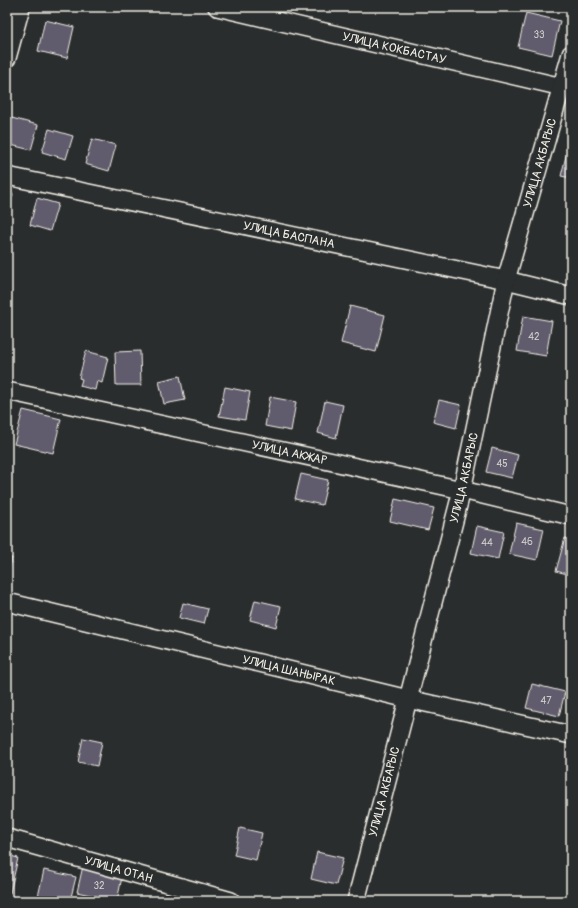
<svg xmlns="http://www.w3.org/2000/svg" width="578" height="908" font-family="Pangolin,sans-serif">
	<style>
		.building { fill: #615c6d; stroke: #f4f1e8 }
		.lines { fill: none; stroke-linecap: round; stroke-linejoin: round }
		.minor-casing { stroke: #f4f1e8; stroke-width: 20 }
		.minor { stroke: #2a2d2e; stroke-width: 17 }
		.labels { text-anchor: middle; stroke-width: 4; stroke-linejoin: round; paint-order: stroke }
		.number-label { font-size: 10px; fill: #cfccc9 }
		.street-label { font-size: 12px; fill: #f4f1e8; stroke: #2a2d2e }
	</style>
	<rect width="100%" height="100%" fill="#2a2d2e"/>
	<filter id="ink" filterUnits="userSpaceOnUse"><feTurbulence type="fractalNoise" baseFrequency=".025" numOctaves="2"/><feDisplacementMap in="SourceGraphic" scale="8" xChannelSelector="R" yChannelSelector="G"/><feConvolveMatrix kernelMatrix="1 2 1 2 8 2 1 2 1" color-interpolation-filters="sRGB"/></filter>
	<g filter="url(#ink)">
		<g class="building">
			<path d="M526,13l34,8 -8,34 -34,-8z"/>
			<path d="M45,20l29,7 -7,31 -29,-7z"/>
			<path d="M8,117l30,8 -7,25 -24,-6z"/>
			<path d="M49,129l24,7 -7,23 -24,-7z"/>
			<path d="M92,139l24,6 -7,26 -24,-7z"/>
			<path d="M567,152l4,1v25l-10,-2z"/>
			<path d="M7,192l6,2 -6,21z"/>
			<path d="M37,198l21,6 -8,27 -20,-6z"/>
			<path d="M350,306l35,9 -9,37 -35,-9z"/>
			<path d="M523,316l29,5 -6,35 -29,-5z"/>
			<path d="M86,351l22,6 -6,26 -5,-2 -2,9 -15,-4 2,-7 -3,-1z"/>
			<path d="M140,351l1,34h-25l-1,-33z"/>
			<path d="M180,376l5,24 -21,4 -5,-23z"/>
			<path d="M225,387l25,5 -5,28 -26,-4z"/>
			<path d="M270,397l26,5 -5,29 -26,-5z"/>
			<path d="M439,400l22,5 -5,23 -23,-6z"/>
			<path d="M325,401l18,4 -7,33 -18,-5z"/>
			<path d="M23,410l38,9 -8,34 -39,-9z"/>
			<path d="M492,448l26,7 -6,23 -26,-6z"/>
			<path d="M301,474l27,6 -6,25 -27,-6z"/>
			<path d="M395,499l39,9 -6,22 -38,-9z"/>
			<path d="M516,523l28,6 -7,31 -28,-6z"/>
			<path d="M477,526l27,6 -6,27 -27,-6z"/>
			<path d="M565,538l6,1v36l-15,-4z"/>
			<path d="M7,557l5,1 -5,20z"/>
			<path d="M255,600l26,6 -5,21 -26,-7z"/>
			<path d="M183,603l25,6 -4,15 -25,-6z"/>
			<path d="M532,684l33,8 -6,24 -33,-8z"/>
			<path d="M83,738l19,4 -5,24 -19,-4z"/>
			<path d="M240,828l22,5 -6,27 -22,-5z"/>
			<path d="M317,852l26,6 -7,27 -25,-6z"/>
			<path d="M7,855l11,3 -8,35 -3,-1z"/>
			<path d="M83,866l39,11 -5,24 -40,-9z"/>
			<path d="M44,870l32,7 -6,24h-33z"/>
		</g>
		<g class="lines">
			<g class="minor-casing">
				<g id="minor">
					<path id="s1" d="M217,7l354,82"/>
					<path d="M7,58l14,-51"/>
					<path id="s2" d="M7,176l499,104 65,16"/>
					<path id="s3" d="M7,391l455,99 109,26"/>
					<path id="s4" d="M7,602l401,97 163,36"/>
					<path id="s5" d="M7,838l224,63"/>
					<path id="s6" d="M356,901l106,-411 44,-210 65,-226"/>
				</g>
			</g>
			<use href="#minor" class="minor"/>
		</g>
	</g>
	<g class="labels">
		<g class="number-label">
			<text x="539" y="38">33</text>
			<text x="534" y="340">42</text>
			<text x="502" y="467">45</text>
			<text x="527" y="545">46</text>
			<text x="487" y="546">44</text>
			<text x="546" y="704">47</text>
			<text x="99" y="889">32</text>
		</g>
		<g class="street-label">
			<text dy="4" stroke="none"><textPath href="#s1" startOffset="182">УЛИЦА КОКБАСТАУ</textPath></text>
			<text dy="4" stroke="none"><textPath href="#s6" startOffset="761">УЛИЦА АКБАРЫС</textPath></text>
			<text dy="4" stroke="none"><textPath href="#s2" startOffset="288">УЛИЦА БАСПАНА</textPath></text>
			<text dy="4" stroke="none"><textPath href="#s3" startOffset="289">УЛИЦА АКЖАР</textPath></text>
			<text dy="4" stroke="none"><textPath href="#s6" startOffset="437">УЛИЦА АКБАРЫС</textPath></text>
			<text dy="4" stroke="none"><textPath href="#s4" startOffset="290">УЛИЦА ШАНЫРАК</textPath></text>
			<text dy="4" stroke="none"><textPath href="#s6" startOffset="113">УЛИЦА АКБАРЫС</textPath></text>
			<text dy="4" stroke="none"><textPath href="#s5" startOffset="116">УЛИЦА ОТАН</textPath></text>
		</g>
	</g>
	<rect width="578" height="908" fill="none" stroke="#2a2d2e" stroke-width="24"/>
	<rect x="12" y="12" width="554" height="884" fill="none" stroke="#f4f1e8" stroke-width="1.5" filter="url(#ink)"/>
</svg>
